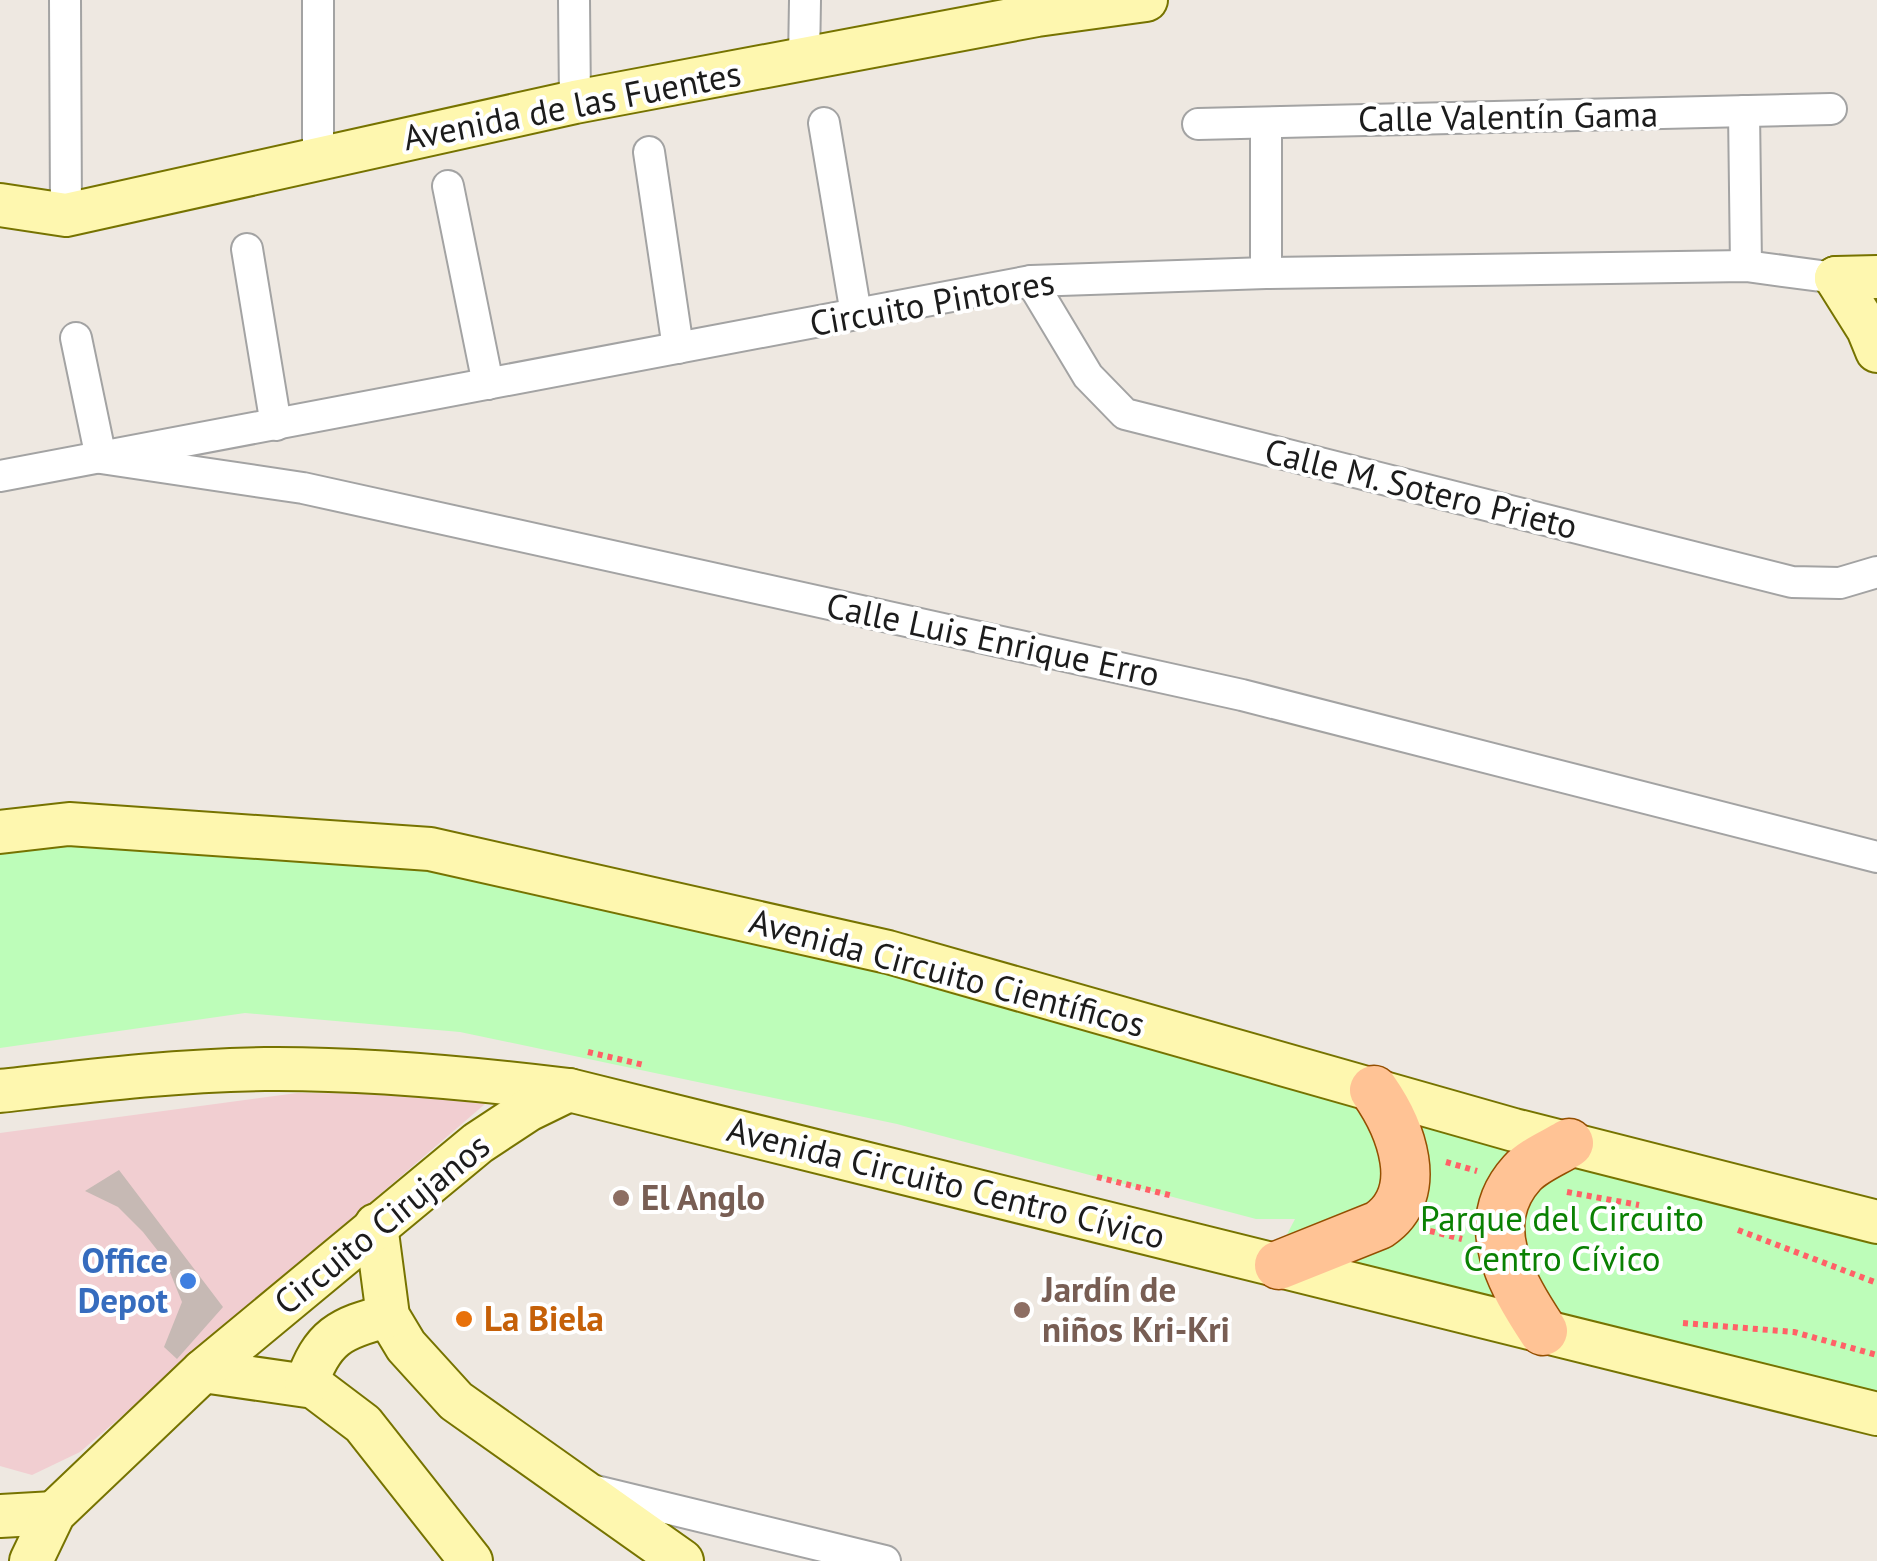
<svg xmlns="http://www.w3.org/2000/svg" width="1877" height="1561" font-family="'PT Sans',sans-serif">
	<style>
		.commercial { fill: #f1ced1 }
		.park { fill: #bdfdb9 }
		.building { fill: #c6b9b4 }
		.lines { fill: none; stroke-linecap: round; stroke-linejoin: round }
		.street-casing { stroke: #a3a3a3; stroke-width: 34 }
		.secondary-casing { stroke: #767300; stroke-width: 46 }
		.primary-casing { stroke: #944f00; stroke-width: 51 }
		.path { stroke: #ff6167; stroke-width: 6; stroke-dasharray: 5 5; stroke-linecap: butt }
		.street { stroke: #fff; stroke-width: 30 }
		.secondary { stroke: #fef7af; stroke-width: 42 }
		.primary { stroke: #ffc395; stroke-width: 48 }
		.education-dot { fill: #8d6e63; stroke: #fff; stroke-width: 4 }
		.shop-dot { fill: #3f7fe0; stroke: #fff; stroke-width: 4 }
		.food-dot { fill: #e8710a; stroke: #fff; stroke-width: 4 }
		.labels { text-anchor: middle; stroke-width: 8; stroke-linejoin: round; paint-order: stroke }
		.street-label { font-size: 35px; fill: #1c1c1c; stroke: #fff }
		.education-label { font-size: 35px; font-weight: bold; fill: #785e54; stroke: #fff; text-anchor: start }
		.park-label { font-size: 35px; fill: #0a8103; stroke: #fff }
		.shop-label { font-size: 35px; font-weight: bold; fill: #366cbe; stroke: #fff; text-anchor: end }
		.food-label { font-size: 35px; font-weight: bold; fill: #c56008; stroke: #fff; text-anchor: start }
	</style>
	<rect width="100%" height="100%" fill="#eee8e1"/>
	<path class="commercial" d="M297,1093l172,1 16,10 -405,348 -48,23 -32,-9v-333z"/>
	<path class="park" d="M67,841l362,23 456,99 472,146 5,-8 515,137v165l-595,-159 13,-25h-39l-359,-95 -437,-92 -215,-19 -245,35v-200z"/>
	<path class="building" d="M119,1170l104,137 -46,52 -13,-12 18,-45 -17,-42 -22,-28 -25,-25 -33,-16z"/>
	<g class="lines">
		<g class="street-casing">
			<g id="street">
				<path d="M65,0l1,215"/>
				<path d="M318,0v158"/>
				<path d="M574,0l1,102"/>
				<path d="M804,61l1,-61"/>
				<path d="M1744,111l2,155"/>
				<path d="M824,123l32,191"/>
				<path d="M1198,124l633,-15"/>
				<path d="M649,152l29,196"/>
				<path d="M448,186l40,198"/>
				<path d="M247,249l29,176"/>
				<path d="M1266,273v-150"/>
				<path d="M1031,281l57,95 37,38 667,168 48,1 37,-11"/>
				<path d="M76,338l25,120 202,30 939,207 635,162"/>
				<path d="M0,476l1031,-195 235,-8 480,-7 90,12"/>
				<path d="M596,1491l289,70"/>
			</g>
		</g>
		<g class="secondary-casing">
			<g id="secondary">
				<path d="M0,205l66,10 509,-113 462,-87 109,-15"/>
				<path d="M1836,278l32,51 9,22"/>
				<path d="M1836,278l41,-1"/>
				<path d="M0,832l69,-8 361,25 458,103 626,178 363,92"/>
				<path d="M0,1091c88,-10 177,-21 265,-22 100,-1 205,9 304,21l1308,324"/>
				<path d="M376,1225l12,91 18,30 50,55 226,160"/>
				<path d="M203,1371l111,16 49,37 108,137"/>
				<path d="M306,1385c16,-48 34,-57 82,-69"/>
				<path d="M0,1516l54,-3"/>
				<path d="M31,1561l23,-48 149,-142 275,-228 50,-33 41,-20"/>
			</g>
		</g>
		<g class="primary-casing">
			<g id="primary">
				<path d="M1279,1265l100,-40c48,-32 21,-98 -5,-135"/>
				<path d="M1543,1331c-31,-47 -67,-107 -21,-158 12,-13 33,-21 47,-30"/>
			</g>
		</g>
		<g class="path">
			<path d="M588,1052l56,13"/>
			<path d="M1446,1162l31,9"/>
			<path d="M1097,1177l76,19"/>
			<path d="M1567,1192l72,13"/>
			<path d="M1738,1230l139,53"/>
			<path d="M1430,1231l32,8"/>
			<path d="M1683,1323l111,9 83,23"/>
		</g>
		<use href="#street" class="street"/>
		<use href="#secondary" class="secondary"/>
		<use href="#primary" class="primary"/>
	</g>
	<g class="education-dot">
		<circle cx="621" cy="1198" r="10"/>
		<circle cx="1022" cy="1310" r="10"/>
	</g>
	<circle class="shop-dot" cx="188" cy="1281" r="10"/>
	<circle class="food-dot" cx="464" cy="1319" r="10"/>
	<g class="labels">
		<g class="street-label">
			<text transform="translate(572 106) rotate(-11)" y="12">Avenida de las Fuentes</text>
			<text transform="translate(1508 117) rotate(-1)" y="12">Calle Valentín Gama</text>
			<text transform="translate(932 303) rotate(-10)" y="12">Circuito Pintores</text>
			<text transform="translate(1421 489) rotate(14)" y="12">Calle M. Sotero Prieto</text>
			<text transform="translate(993 640) rotate(12)" y="12">Calle Luis Enrique Erro</text>
			<text transform="translate(947 973) rotate(15)" y="12">Avenida Circuito Científicos</text>
			<text transform="translate(946 1183) rotate(14)" y="12">Avenida Circuito Centro Cívico</text>
			<text transform="translate(382 1224) rotate(-39)" y="12">Circuito Cirujanos</text>
		</g>
		<g class="education-label">
			<text x="641" y="1210">El Anglo</text>
			<text x="1042" y="1302">Jardín de<tspan x="1042" dy="40">niños Kri-Kri</tspan></text>
		</g>
		<g class="park-label">
			<text x="1562" y="1231">Parque del Circuito<tspan x="1562" dy="40">Centro Cívico</tspan></text>
		</g>
		<g class="shop-label">
			<text x="168" y="1273">Office<tspan x="168" dy="40">Depot</tspan></text>
		</g>
		<g class="food-label">
			<text x="484" y="1331">La Biela</text>
		</g>
	</g>
</svg>
